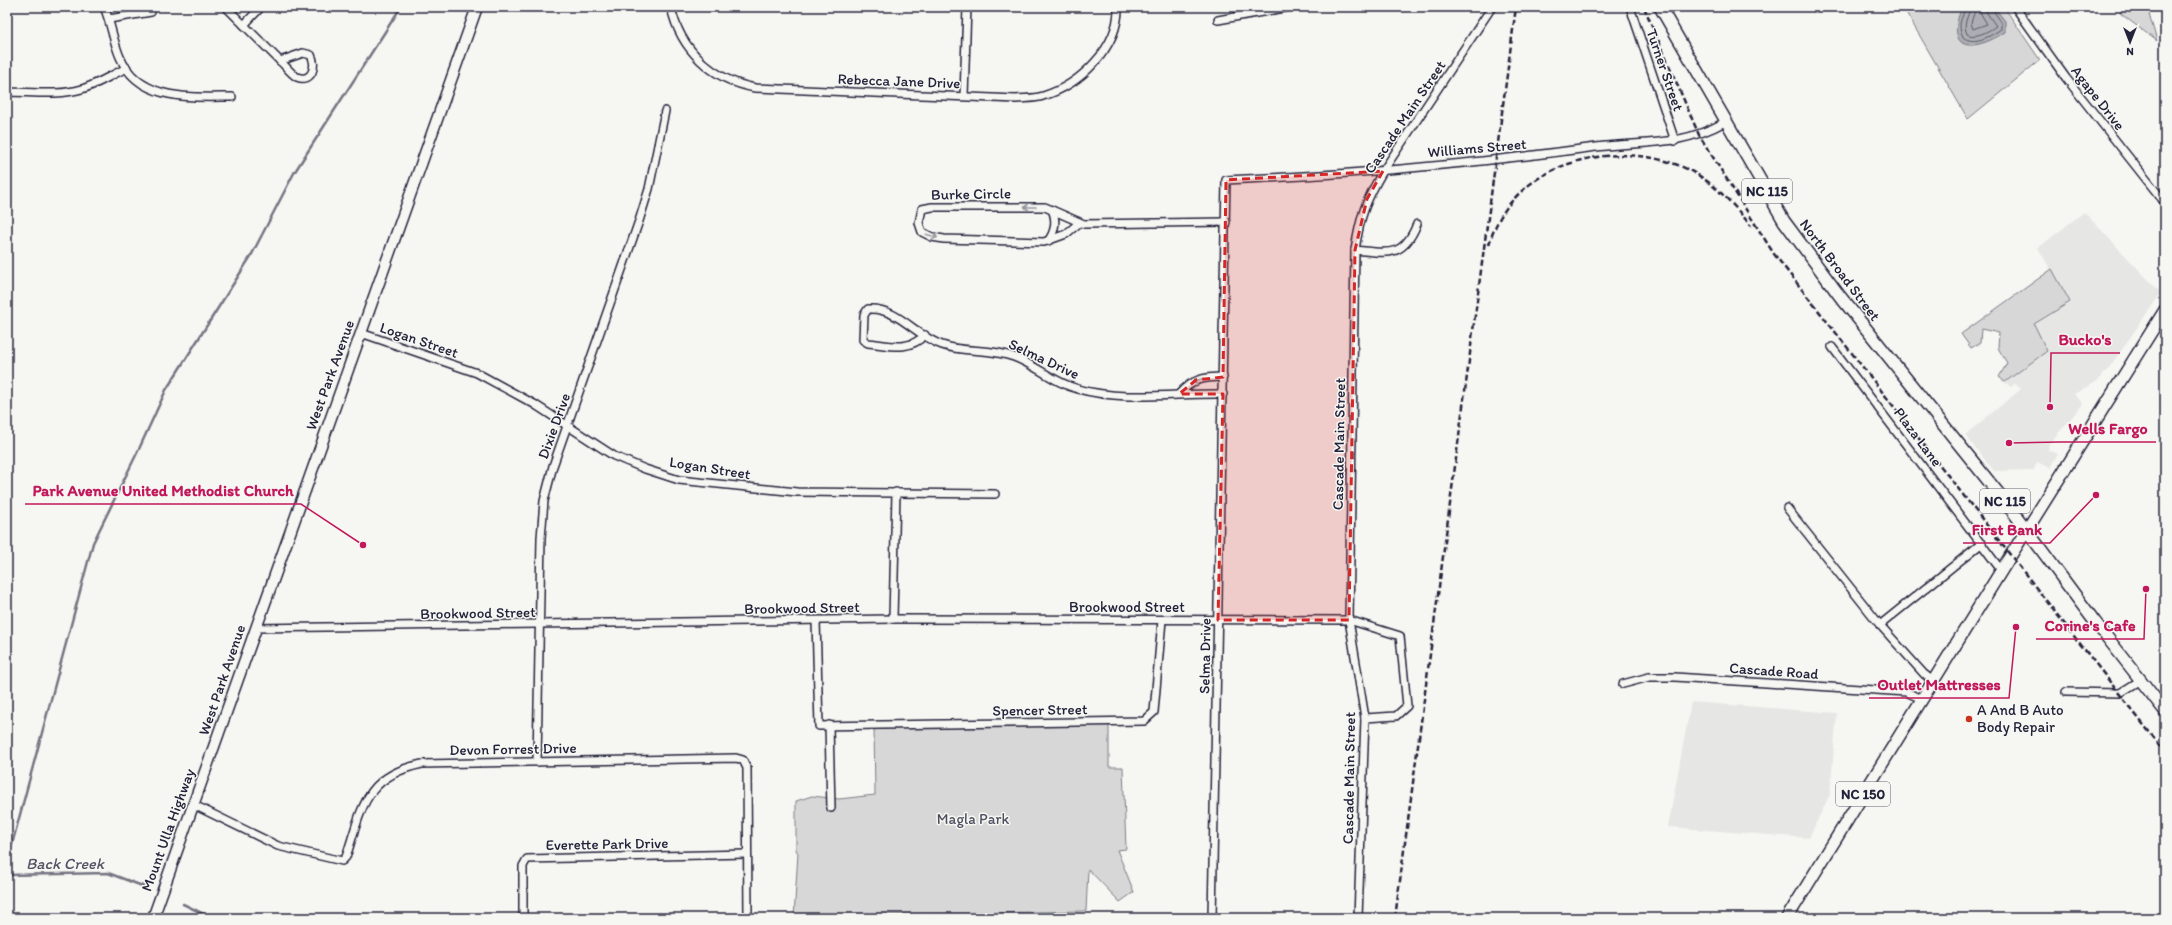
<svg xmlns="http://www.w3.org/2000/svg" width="2172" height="925" font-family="Itim,sans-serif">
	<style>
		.built { fill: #e6e6e4 }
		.green { fill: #d7d7d7; stroke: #7c7c89 }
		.water { fill: #adadb3; stroke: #757583 }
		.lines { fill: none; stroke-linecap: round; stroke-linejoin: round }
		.shore { stroke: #5a5a6b; stroke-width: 1 }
		.stream { stroke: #757583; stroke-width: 2.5 }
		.street-casing { stroke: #22223b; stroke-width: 10 }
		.secondary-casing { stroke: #22223b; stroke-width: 13 }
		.primary-casing { stroke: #22223b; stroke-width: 14 }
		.street { stroke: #f6f6f2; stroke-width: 7 }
		.secondary { stroke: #f6f6f2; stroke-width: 10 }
		.primary { stroke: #f6f6f2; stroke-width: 11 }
		.rail { stroke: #22223b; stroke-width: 2.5; stroke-dasharray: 6 3; stroke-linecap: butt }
		.oneway { stroke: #9797a0 }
		.marked { fill: #d62828; fill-opacity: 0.2; stroke: #d62828; stroke-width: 3; stroke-dasharray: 8 5; stroke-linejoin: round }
		.poi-dot { fill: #c8321e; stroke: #f6f6f2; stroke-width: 1.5 }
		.labels { text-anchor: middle; stroke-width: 3; stroke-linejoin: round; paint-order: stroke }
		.shield { fill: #f6f6f2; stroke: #626272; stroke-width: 1 }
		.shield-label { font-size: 14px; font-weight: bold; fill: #22223b }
		.street-label { font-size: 15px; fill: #22223b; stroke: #f6f6f2 }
		.poi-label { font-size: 15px; fill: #22223b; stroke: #f6f6f2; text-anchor: start }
		.park-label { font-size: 15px; fill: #4f4f62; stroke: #f6f6f2 }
		.water-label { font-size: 16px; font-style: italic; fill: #535365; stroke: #f6f6f2 }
		.leader { fill: none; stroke: #c2185b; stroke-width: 1.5 }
		.callout-dot { fill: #c2185b; stroke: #f6f6f2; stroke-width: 1.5 }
		.callout-label { font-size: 16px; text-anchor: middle; font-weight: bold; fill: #c2185b; stroke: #f6f6f2; stroke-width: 3; stroke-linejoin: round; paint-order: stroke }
	</style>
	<rect width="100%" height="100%" fill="#f6f6f2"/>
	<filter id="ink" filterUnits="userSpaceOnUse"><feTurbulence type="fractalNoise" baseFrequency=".025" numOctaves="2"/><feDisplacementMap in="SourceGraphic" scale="8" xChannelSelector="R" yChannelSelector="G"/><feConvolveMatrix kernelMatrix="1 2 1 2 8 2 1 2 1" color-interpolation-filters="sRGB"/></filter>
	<g filter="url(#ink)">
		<g class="built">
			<path d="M2084,212l77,81 -52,75 -12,13 -23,13 9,10 -34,40 -1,6 10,4 -8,14 -13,-6 -3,8 -40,1 -29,-36 56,-46 -6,-5 -4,3 -6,-5 41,-31 -12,-27 36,-22 -32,-54z"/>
			<path d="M1691,702l146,11 -7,81 -21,44 -141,-11z"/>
		</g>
		<g class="green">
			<path d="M1903,7h101l36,53 -72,59z"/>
			<path d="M2119,7h28l10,34 -36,-27z"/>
			<path d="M2052,269l18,33 -36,22 13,27 -42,31 -6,-5 8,-14 -9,-15 1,-15 -18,-4 -1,14 -9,5 -10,-14z"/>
			<path d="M1109,722v45h14l3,82 -9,1 17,42 -14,10 -32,-33 -2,42 -292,6 4,-64 -2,-3v-49l16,-5 27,3 36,-4 -1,-70z"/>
		</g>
		<path class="water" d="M1962,7h32l11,14v11c-10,6 -20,12 -32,13 -23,2 -17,-25 -11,-38z"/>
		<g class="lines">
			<g class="shore">
				<path d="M1965,7c-2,13 -9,15 -2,30 11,9 28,-1 38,-8v-7l-10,-15"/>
				<path d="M1970,7c-1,10 -8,16 -3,27 8,5 22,-3 29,-8l-9,-13 -1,-6"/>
				<path d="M1976,7l-5,16 2,6 14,-5 -6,-10 -1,-7"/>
			</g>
			<g class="stream">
				<path d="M7,863l86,-320 46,-94 27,-59 85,-134 43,-83 107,-166"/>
				<path d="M7,875l101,-2 37,14"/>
				<path d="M183,904l29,14"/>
			</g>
			<g class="street-casing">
				<g id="street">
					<path d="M104,7c7,16 9,34 16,50 19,45 72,40 112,40"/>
					<path d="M226,7l54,54"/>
					<path d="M671,7c9,43 42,73 84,81l261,11c8,-1 19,0 27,-3 37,-11 76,-49 75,-89"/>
					<path d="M1630,7l45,134"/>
					<path d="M2015,7l51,71 99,125"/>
					<path d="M109,19l42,-7"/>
					<path d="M1218,20l72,-13"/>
					<path d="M244,25l17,-18"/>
					<path d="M303,53l8,2c6,11 1,28 -14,22 -6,-3 -12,-12 -17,-16z"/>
					<path d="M7,92c24,0 52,4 75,-3 16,-5 29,-14 45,-21"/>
					<path d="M964,96l3,-89"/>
					<path d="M1079,223l-13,11 -22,8 -100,-3 -12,-2 -10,-5 -3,-9 3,-14 10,-2h113l39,17 142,-2"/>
					<path d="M1048,241c7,-9 9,-21 4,-31"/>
					<path d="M1355,250c32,3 48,9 62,-26"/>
					<path d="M361,333l116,40 57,31 80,52 31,13 34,11 118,12 198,2"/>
					<path d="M925,335c-17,17 -35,10 -57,8l-5,-3 1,-25 4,-6c30,-2 47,27 74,36 23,8 48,3 72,12 22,8 40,26 64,32 46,13 98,4 145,5"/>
					<path d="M1832,347l169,223"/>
					<path d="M1179,394c13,-15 25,-17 44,-17"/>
					<path d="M1787,508l93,117 44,49 9,7"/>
					<path d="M893,619l3,-127"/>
					<path d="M816,621l3,105 325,-5 10,-9 8,-92"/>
					<path d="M1880,625l102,-82"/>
					<path d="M256,628l637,-9 456,1 51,16 7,70 -11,10 -31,2"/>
					<path d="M1623,684l26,-7h26l231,15 16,7"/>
					<path d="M2066,692l54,1 21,-13"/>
					<path d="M829,725l2,83"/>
					<path d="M537,762l4,-224 3,-37 9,-35 86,-245 10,-32 16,-78"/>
					<path d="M192,804l86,42 64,15 4,-4c16,-48 18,-81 76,-93l314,-6 7,2 4,8 1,150"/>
					<path d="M523,918v-52l4,-7 220,-5"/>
					<path d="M1212,918l14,-738c124,-5 247,-16 370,-33 49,-6 84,0 129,-25"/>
					<path d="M1358,918l7,-200 -16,-98 6,-370c5,-34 11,-50 28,-79l109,-164"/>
				</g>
			</g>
			<g class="secondary-casing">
				<path id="secondary" d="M153,918l324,-911"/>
			</g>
			<g class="primary-casing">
				<g id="primary">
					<path d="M1660,7l124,214 55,74 172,214 84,113 70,89"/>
					<path d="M1787,918l224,-363 154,-245"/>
				</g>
			</g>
			<use href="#street" class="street"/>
			<use href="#secondary" class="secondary"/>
			<use href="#primary" class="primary"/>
			<g class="rail">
				<path d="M1644,7l55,128 75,119 391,498"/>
				<path d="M1489,245c20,-78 116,-106 186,-81 32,11 56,37 76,62"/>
				<path d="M1395,918l121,-911"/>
			</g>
		</g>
		<defs><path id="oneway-shaft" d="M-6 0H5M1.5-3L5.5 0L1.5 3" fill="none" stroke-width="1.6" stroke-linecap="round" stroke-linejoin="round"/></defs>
		<g class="oneway">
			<use href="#oneway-shaft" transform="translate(1030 207) rotate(-180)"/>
			<use href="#oneway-shaft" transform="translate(932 236) rotate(17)"/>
			<use href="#oneway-shaft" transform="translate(1198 380) rotate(163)"/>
		</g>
	</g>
	<path class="marked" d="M1383,171l-16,28 -12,51 -6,370h-131l5,-226h-44l17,-14 27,-3 3,-197z"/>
	<circle class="poi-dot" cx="1969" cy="719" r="4"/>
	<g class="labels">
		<g class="shield">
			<rect x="1742" y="179" width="50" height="24" rx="3"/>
			<rect x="1980" y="489" width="50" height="24" rx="3"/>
			<rect x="1836" y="782" width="54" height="24" rx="3"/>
		</g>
		<g class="shield-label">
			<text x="1767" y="196">NC 115</text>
			<text x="2005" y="506">NC 115</text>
			<text x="1863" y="799">NC 150</text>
		</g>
		<g class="street-label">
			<text transform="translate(1665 70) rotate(71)" y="5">Turner Street</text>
			<text transform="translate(899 81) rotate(2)" y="5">Rebecca Jane Drive</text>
			<text transform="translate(2098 98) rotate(52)" y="5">Agape Drive</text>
			<text transform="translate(1405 117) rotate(-56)" y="5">Cascade Main Street</text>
			<text transform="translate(1477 148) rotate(-5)" y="5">Williams Street</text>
			<text transform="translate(971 194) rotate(-1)" y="5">Burke Circle</text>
			<text transform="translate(1840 270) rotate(53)" y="5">North Broad Street</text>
			<text transform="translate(419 340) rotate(19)" y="5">Logan Street</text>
			<text transform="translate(1044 359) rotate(25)" y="5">Selma Drive</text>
			<text transform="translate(330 375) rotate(-70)" y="5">West Park Avenue</text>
			<text transform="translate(554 426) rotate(-70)" y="5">Dixie Drive</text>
			<text transform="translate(1918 437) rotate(53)" y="5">Plaza Lane</text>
			<text transform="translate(1339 444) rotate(-89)" y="5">Cascade Main Street</text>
			<text transform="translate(710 468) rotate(9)" y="5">Logan Street</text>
			<text x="1127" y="612">Brookwood Street</text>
			<text transform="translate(802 608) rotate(-1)" y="5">Brookwood Street</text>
			<text transform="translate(478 613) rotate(-1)" y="5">Brookwood Street</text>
			<text transform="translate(1205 656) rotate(-89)" y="5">Selma Drive</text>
			<text transform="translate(1774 671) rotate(4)" y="5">Cascade Road</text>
			<text transform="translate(222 680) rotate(-71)" y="5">West Park Avenue</text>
			<text transform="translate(1040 710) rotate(-1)" y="5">Spencer Street</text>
			<text transform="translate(513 749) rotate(-1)" y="5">Devon Forrest Drive</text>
			<text transform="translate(1349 778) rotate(-89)" y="5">Cascade Main Street</text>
			<text transform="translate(168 830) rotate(-70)" y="5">Mount Ulla Highway</text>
			<text transform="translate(607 844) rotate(-1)" y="5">Everette Park Drive</text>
		</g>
		<g class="poi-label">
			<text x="1977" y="715">A And B Auto<tspan x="1977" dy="17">Body Repair</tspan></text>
		</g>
		<g class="park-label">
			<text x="973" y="824">Magla Park</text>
		</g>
		<g class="water-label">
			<text x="65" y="869">Back Creek</text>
		</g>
	</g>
	<path class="leader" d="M2050 407L2051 353H2120M2009 443L2060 442H2156M363 545L301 504H25M2096 495L2050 543H1963M2146 589L2144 639H2036M2016 627L2009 698H1869"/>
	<g class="callout-dot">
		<circle cx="2050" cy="407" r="4"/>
		<circle cx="2009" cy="443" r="4"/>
		<circle cx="363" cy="545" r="4"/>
		<circle cx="2096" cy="495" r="4"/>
		<circle cx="2146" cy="589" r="4"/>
		<circle cx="2016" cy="627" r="4"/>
	</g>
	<g class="callout-label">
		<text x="2085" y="345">Bucko's</text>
		<text x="2108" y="434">Wells Fargo</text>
		<text x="163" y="496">Park Avenue United Methodist Church</text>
		<text x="2007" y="535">First Bank</text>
		<text x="2090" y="631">Corine's Cafe</text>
		<text x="1939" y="690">Outlet Mattresses</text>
	</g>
	<rect width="2172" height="925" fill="none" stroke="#f6f6f2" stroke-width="24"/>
	<rect x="12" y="12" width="2148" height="901" fill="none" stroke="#22223b" stroke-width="1.5" filter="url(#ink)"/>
	<g transform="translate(2130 42) rotate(180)" stroke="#f6f6f2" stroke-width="3" paint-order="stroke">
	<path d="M0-3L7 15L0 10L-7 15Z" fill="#22223b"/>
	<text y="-6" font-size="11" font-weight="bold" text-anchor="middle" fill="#22223b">N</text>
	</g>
</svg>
